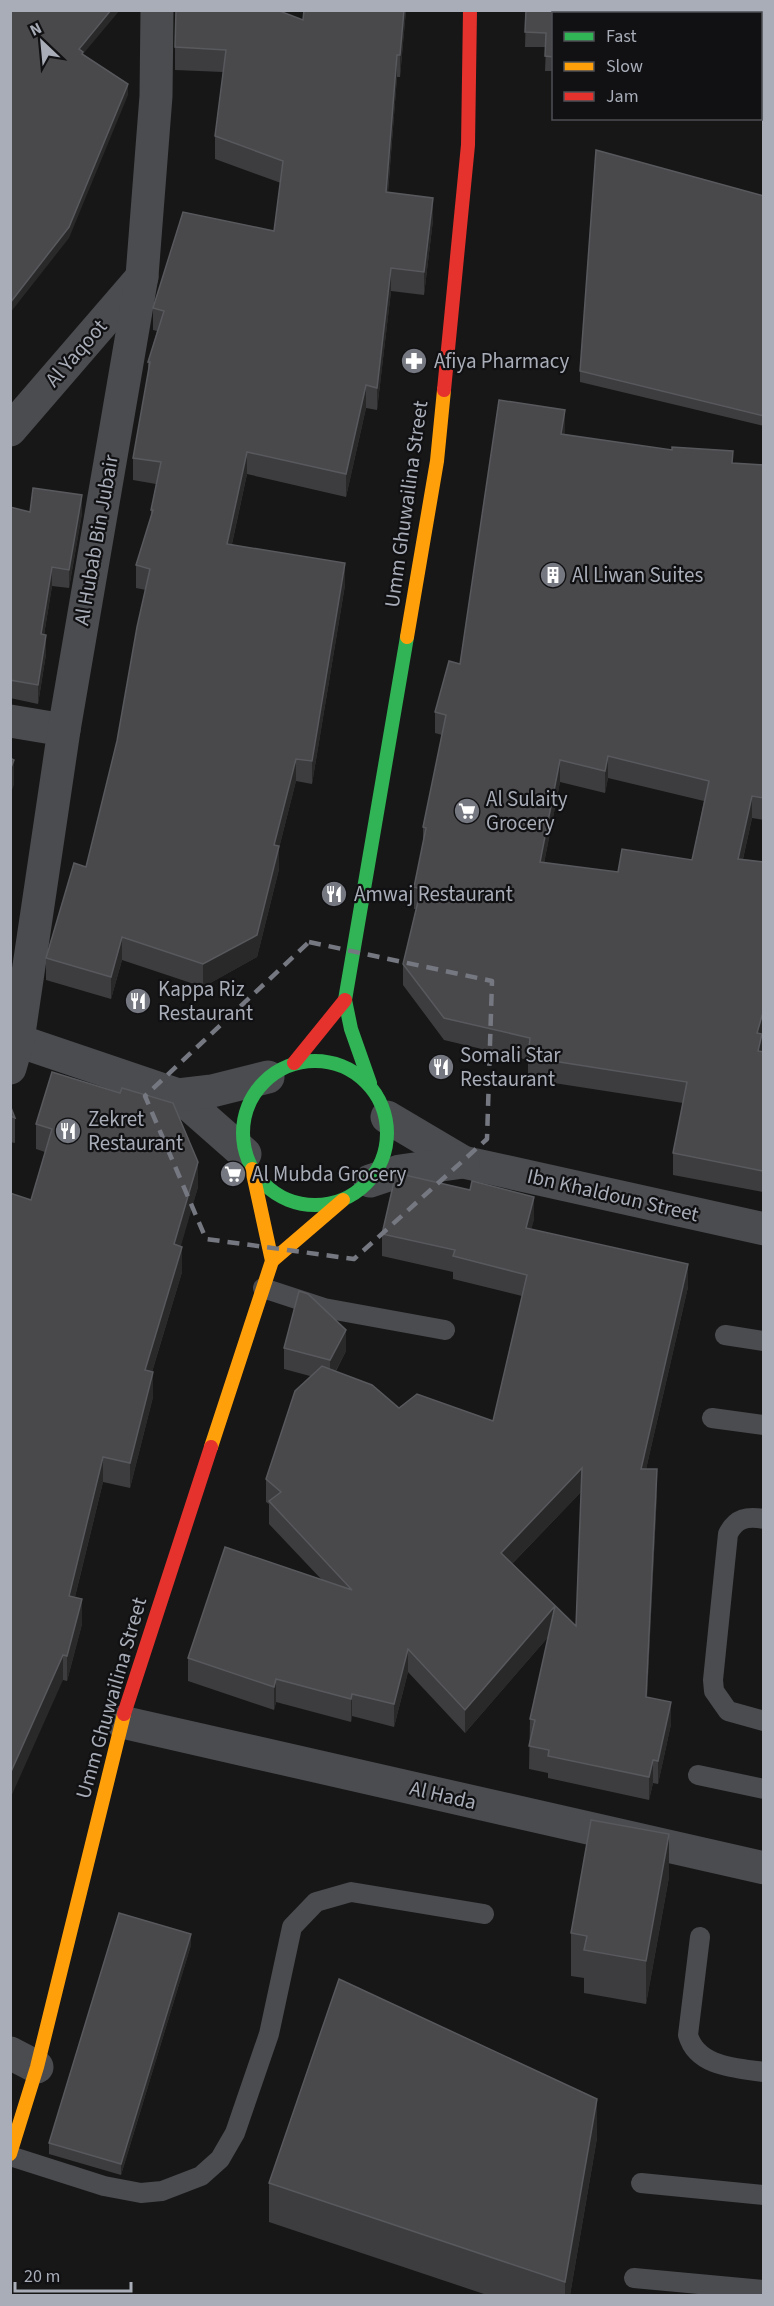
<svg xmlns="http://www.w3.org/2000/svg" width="774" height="2306" font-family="'Source Sans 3',sans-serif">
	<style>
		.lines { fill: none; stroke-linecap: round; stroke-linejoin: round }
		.lane { stroke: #4b4c50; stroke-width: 20 }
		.street { stroke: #4b4c50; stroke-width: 33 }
		.fast { stroke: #30b455; stroke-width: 14 }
		.slow { stroke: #ff9f0a; stroke-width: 14 }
		.jam { stroke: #e5322d; stroke-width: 14 }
		.wall { fill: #3d3d3f; fill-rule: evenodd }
		.shaded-wall { fill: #29292a }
		.building { fill: #49494c; stroke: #58595d; stroke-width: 1.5; fill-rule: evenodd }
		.marked { fill: none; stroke: #757880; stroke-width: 4.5; stroke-dasharray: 12 8; stroke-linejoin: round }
		.labels { text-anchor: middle; stroke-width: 4.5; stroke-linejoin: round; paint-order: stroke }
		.street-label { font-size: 21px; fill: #a8adb8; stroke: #111113 }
		.poi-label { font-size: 21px; fill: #a8adb8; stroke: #111113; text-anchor: start }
	</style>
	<rect width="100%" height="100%" fill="#171717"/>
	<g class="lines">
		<g class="lane">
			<path d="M263,1288l61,20 121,22"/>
			<path d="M725,1335l39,6"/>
			<path d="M712,1418l52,7"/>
			<path d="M764,1519c-17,-3 -28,-1 -36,15l-15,146 1,11 14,20 36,10"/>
			<path d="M698,1775l66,14"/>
			<path d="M700,1937l-12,98c9,32 48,33 76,37"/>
			<path d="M10,2156l94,30 37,7 21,-2 39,-15 19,-17 15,-26 34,-99 23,-107 24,-25 35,-10 133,22"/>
			<path d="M641,2183l123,12"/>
			<path d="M634,2278l130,12"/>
		</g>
		<g class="street">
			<path d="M10,430l132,-153"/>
			<path d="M10,721l54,9"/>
			<path d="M10,1038l168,57 67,59"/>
			<path d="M10,1068l8,-28 46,-310 78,-454 14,-180 1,-86"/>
			<path d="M178,1095l34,-4 56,-14"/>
			<path d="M387,1117l76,45 301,67"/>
			<path d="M370,1181l30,-10 63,-9"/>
			<path d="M122,1722l642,146"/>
			<path d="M10,2053l27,14"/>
		</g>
		<g class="fast">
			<circle cx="315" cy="1133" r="72"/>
			<path d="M370,1083l-19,-54 -6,-29 62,-363"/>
		</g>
		<g class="slow">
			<path d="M407,637l30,-176 7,-71"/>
			<path d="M272,1261l71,-61"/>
			<path d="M211,1447l61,-186 -20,-92"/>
			<path d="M10,2154l27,-87 87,-353"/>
		</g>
		<g class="jam">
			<path d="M444,390l24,-245 2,-135"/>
			<path d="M294,1063l51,-63"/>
			<path d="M124,1714l87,-267"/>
		</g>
	</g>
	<g class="wall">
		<path d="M304,10h102l-6,67h-3l-9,116 45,27 -9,75 -33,-4 -14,119 -11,-2 -20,89 -99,-23 -15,70 113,41 -33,199 -16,-3 -17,67v21l-22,88 -54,30 -81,-27 -11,39 -65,-19v-22l40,-91 31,-126 29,-151 -10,-2v-23l15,-47v-8l5,-26 -23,-4v-22l15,-83v-13l9,-31 -4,-1v-22l121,-77 7,-48 -66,-24v-23l8,-64 -48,-2v-23l128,-27z"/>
		<path d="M526,10h82v4h-54v57h-9l1,-24h-21z"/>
		<path d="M764,196v230l-184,-44v-11z"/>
		<path d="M565,432l-1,2 169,29 31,2v355l-12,-2 -9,41 21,3v169l-2,8v12l2,1 -1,140 -90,-17v-22l10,-50 -155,-24v-19l-84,-20 -41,-55v-21l13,-55h-2v-22l9,-44v-16l19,-92 -7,-2v-21l25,-48zM608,778l96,23 -12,59 -74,12 -74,-9 16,-81 45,11z"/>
		<path d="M10,507l20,5 52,1 -13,75 -17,-2 -8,49 2,19 -8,50 -28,-6z"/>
		<path d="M52,1072l146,115 -18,59 2,26 -30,100 1,25 -23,91 -27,-6 -28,115 7,27 -15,57 -4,-1 -32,-480 14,-48 -9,-3v-25z"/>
		<path d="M10,1105l5,13v25l-5,-1z"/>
		<path d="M534,1219l-3,10 157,58 -42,182 11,23 -10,205 24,27 -13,60 -5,-1 -4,17 -101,-22v-5l-19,-4 1,-50 19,-83 -84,97 -57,-61 -14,55 -42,-11 -1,6 -75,-20 -2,8 -86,-29v-23l134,-78 -53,-56v-20l-3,-2v-23l44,-103 -26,-7v-21l62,3 -10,20 63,37 94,13 29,-125 -69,-17v-7l-71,-16v-22zM581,1492l-5,134 -64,-62z"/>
		<path d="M669,1877l-23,127 -62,-11v-15l-13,-2v-43z"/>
		<path d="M191,1945l-70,230 -72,-21v-11z"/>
		<path d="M597,2138l-27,157h-83l-218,-73v-39z"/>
	</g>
	<g class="shaded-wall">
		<path d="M111,10h9l-37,44v9l-4,-14z"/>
		<path d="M404,10h2l-6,67v-22z"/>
		<path d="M397,55v22l-11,138v-23z"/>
		<path d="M128,84v11l-59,143 -59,75v-10z"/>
		<path d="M433,198v22l-9,75v-23z"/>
		<path d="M391,268v23l-14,119v-22z"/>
		<path d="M366,385v23l-20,89v-23z"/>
		<path d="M565,410v22l-4,24v-22z"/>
		<path d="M247,452v22l-20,92v-22z"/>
		<path d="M82,495v18l-13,75v-18z"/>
		<path d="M345,563v22l-33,199v-23z"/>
		<path d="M52,567v19l-11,67v-19z"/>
		<path d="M46,635v19l-8,50v-19z"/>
		<path d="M608,756v22l-3,15v-22z"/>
		<path d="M296,759v22l-17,67v21l-22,88 -54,30v-23l71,-119z"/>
		<path d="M14,760v25l-4,10v-25z"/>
		<path d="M560,760v22l-20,102v-22z"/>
		<path d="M752,796v22l-14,63v-22z"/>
		<path d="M122,937v23l-11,39v-22z"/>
		<path d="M764,1009v22l-2,8v16l-4,18 -1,-40z"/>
		<path d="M198,1162v25l-24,83v-26z"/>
		<path d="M534,1197v22l-8,32v-23z"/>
		<path d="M182,1247v25l-37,123v-25z"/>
		<path d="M688,1264v23l-47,204v-22z"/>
		<path d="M346,1330v21l-16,30v-21z"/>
		<path d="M153,1372v25l-23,91v-25z"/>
		<path d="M103,1457v25l-34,139v-25z"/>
		<path d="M582,1468v23l-81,84v-22z"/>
		<path d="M657,1469v23l-11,227v-22z"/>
		<path d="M82,1599v25l-15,57v-25z"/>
		<path d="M555,1606v23l-90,104v-23z"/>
		<path d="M408,1649v23l-14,55v-23z"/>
		<path d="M63,1655v25l-53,119v-25z"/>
		<path d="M276,1679v23l-2,8v-23z"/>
		<path d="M352,1694v22l-1,6v-23z"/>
		<path d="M671,1702v22l-13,60v-23z"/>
		<path d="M653,1760v23l-4,17v-23z"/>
		<path d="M669,1834v43l-23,127v-43z"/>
		<path d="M191,1934v11l-70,230v-11z"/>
		<path d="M597,2099v39l-27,157h-5v-13z"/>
	</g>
	<g class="building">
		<path d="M10,10h101l-32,39 4,3 -1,2 46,30 -59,143 -59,76z"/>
		<path d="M176,10h101l26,10 1,-10h100l-4,45h-3l-11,137 47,6 -9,74 -33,-4 -14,120 -11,-3 -20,89 -99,-22 -20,92 118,19 -33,198 -16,-2 -22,86 5,1 -22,89 -54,29 -81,-27 -11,40 -65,-19 28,-95 12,4 31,-126 20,-114 13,-58 -14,-4 17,-55h-2l10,-48 -28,-4 17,-96h-2l16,-51 -11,-3 30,-96 91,19 9,-70 -68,-25 11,-86 -51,-3z"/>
		<path d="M526,10h82l-1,4h-53v43l-9,-1 1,-23 -21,-1z"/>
		<path d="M596,150l168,46v220l-184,-45z"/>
		<path d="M499,400l66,10 -4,24 111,16v-3l61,4 -1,12 32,2v333l-12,-2 -14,63 26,3v147l-7,24 5,1 -4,17 6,1 -1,119 -90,-18 14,-71 -159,-25 2,-19 -86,-20 -41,-54 18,-75 -7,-2 12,-59 -3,-1 23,-112 -11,-3 14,-51 11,3zM608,756l101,25 -17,79 -70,-11 -4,23 -78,-10 20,-102 45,11z"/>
		<path d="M33,488l49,7 -13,75 -17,-3 -11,67 5,1 -8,50 -28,-5v-173l20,5z"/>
		<path d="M10,758l4,2 -4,10z"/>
		<path d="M52,1072l68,21 2,-5 51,15 25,59 -24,82 8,3 -37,123 8,2 -23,91 -27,-6 -34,139 13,3 -15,57 -4,-1 -53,119v-581l21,7 21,-71 -16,-5z"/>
		<path d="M10,1105l5,13 -5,-2z"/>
		<path d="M396,1173l74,17 2,-9 62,16 -8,31 162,36 -47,205h16l-11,228 25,5 -13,59 -5,-1 -4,17 -101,-21 1,-6 -20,-4 6,-26 -5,-1 25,-113 -90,104 -57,-61 -14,55 -42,-10 -1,5 -75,-20 -2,8 -86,-29 37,-111 127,43 -83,-89 12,-9 -15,-13 29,-88 27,-25 50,19 27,23 18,-14 76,27 34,-146 -74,-19 2,-6 -73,-16zM582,1468l-6,158 -75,-73z"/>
		<path d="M299,1291l9,3 38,36 -16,30 -46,-12z"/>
		<path d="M591,1820l78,14 -23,127 -62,-11 3,-14 -16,-3z"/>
		<path d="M119,1913l72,21 -70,230 -72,-21z"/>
		<path d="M339,1979l258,120 -32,183 -296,-99z"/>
	</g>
	<path class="marked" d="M309,942l183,39 -5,158 -133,120 -148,-20 -61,-143z"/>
	<defs>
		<g id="pharmacy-disc" transform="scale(1.35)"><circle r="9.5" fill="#757880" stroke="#111113"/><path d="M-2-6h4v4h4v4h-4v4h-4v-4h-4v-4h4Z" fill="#fff"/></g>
		<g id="building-disc" transform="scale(1.35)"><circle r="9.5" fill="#757880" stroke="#111113"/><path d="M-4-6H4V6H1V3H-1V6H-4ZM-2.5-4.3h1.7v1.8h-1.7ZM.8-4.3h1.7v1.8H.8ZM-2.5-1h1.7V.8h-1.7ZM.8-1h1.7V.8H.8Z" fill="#fff"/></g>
		<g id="supermarket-disc" transform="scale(1.35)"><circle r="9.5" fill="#757880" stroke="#111113"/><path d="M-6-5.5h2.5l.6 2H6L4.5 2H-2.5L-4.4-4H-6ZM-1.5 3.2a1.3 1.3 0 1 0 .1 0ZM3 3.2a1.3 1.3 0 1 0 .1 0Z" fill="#fff"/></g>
		<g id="restaurant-disc" transform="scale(1.35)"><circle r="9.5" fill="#757880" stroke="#111113"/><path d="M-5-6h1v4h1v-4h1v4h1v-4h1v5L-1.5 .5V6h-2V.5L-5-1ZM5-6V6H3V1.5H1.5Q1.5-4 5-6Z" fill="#fff"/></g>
	</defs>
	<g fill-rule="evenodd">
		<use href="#pharmacy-disc" x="414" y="361"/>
		<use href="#building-disc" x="553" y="575"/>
		<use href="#supermarket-disc" x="467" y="811"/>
		<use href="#restaurant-disc" x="334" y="894"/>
		<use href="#restaurant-disc" x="138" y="1001"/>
		<use href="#restaurant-disc" x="441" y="1067"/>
		<use href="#restaurant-disc" x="68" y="1131"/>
		<use href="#supermarket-disc" x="233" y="1174"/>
	</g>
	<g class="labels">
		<g class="street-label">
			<text transform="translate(76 353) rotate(-49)" y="7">Al Yaqoot</text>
			<text transform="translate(406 504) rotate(-82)" y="7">Umm Ghuwailina Street</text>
			<text transform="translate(96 540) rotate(-80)" y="7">Al Hubab Bin Jubair</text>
			<text transform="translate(613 1195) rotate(13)" y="7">Ibn Khaldoun Street</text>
			<text transform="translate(111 1698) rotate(-74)" y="7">Umm Ghuwailina Street</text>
			<text transform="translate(443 1795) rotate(13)" y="7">Al Hada</text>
		</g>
		<g class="poi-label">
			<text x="434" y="368">Afiya Pharmacy</text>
			<text x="572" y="582">Al Liwan Suites</text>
			<text x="486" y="806">Al Sulaity<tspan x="486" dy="24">Grocery</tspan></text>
			<text x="354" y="901">Amwaj Restaurant</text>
			<text x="158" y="996">Kappa Riz<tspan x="158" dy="24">Restaurant</tspan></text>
			<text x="460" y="1062">Somali Star<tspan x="460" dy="24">Restaurant</tspan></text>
			<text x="88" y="1126">Zekret<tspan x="88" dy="24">Restaurant</tspan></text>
			<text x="252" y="1181">Al Mubda Grocery</text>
		</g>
	</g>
	<rect width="774" height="2306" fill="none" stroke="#a8adb8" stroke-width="24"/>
	<rect x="552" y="12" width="210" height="108" fill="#111113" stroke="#4d4f55" stroke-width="1.5"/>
	<rect x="564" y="32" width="30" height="9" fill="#30b455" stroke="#4d4f55" stroke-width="1.5"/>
	<text x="606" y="42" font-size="18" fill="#a8adb8">Fast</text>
	<rect x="564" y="62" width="30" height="9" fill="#ff9f0a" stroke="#4d4f55" stroke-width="1.5"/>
	<text x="606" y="72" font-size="18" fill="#a8adb8">Slow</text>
	<rect x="564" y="92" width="30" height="9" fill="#e5322d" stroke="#4d4f55" stroke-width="1.5"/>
	<text x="606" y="102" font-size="18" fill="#a8adb8">Jam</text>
	<g transform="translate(42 42) rotate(334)" stroke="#111113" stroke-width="4.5" paint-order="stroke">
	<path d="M0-4.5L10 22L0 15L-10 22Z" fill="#a8adb8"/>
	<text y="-9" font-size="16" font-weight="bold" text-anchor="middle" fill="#a8adb8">N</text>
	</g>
	<path d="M15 2282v9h116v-9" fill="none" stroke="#a8adb8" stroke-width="3"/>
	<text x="24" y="2282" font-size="18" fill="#a8adb8" stroke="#111113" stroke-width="4.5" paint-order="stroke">20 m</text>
</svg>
